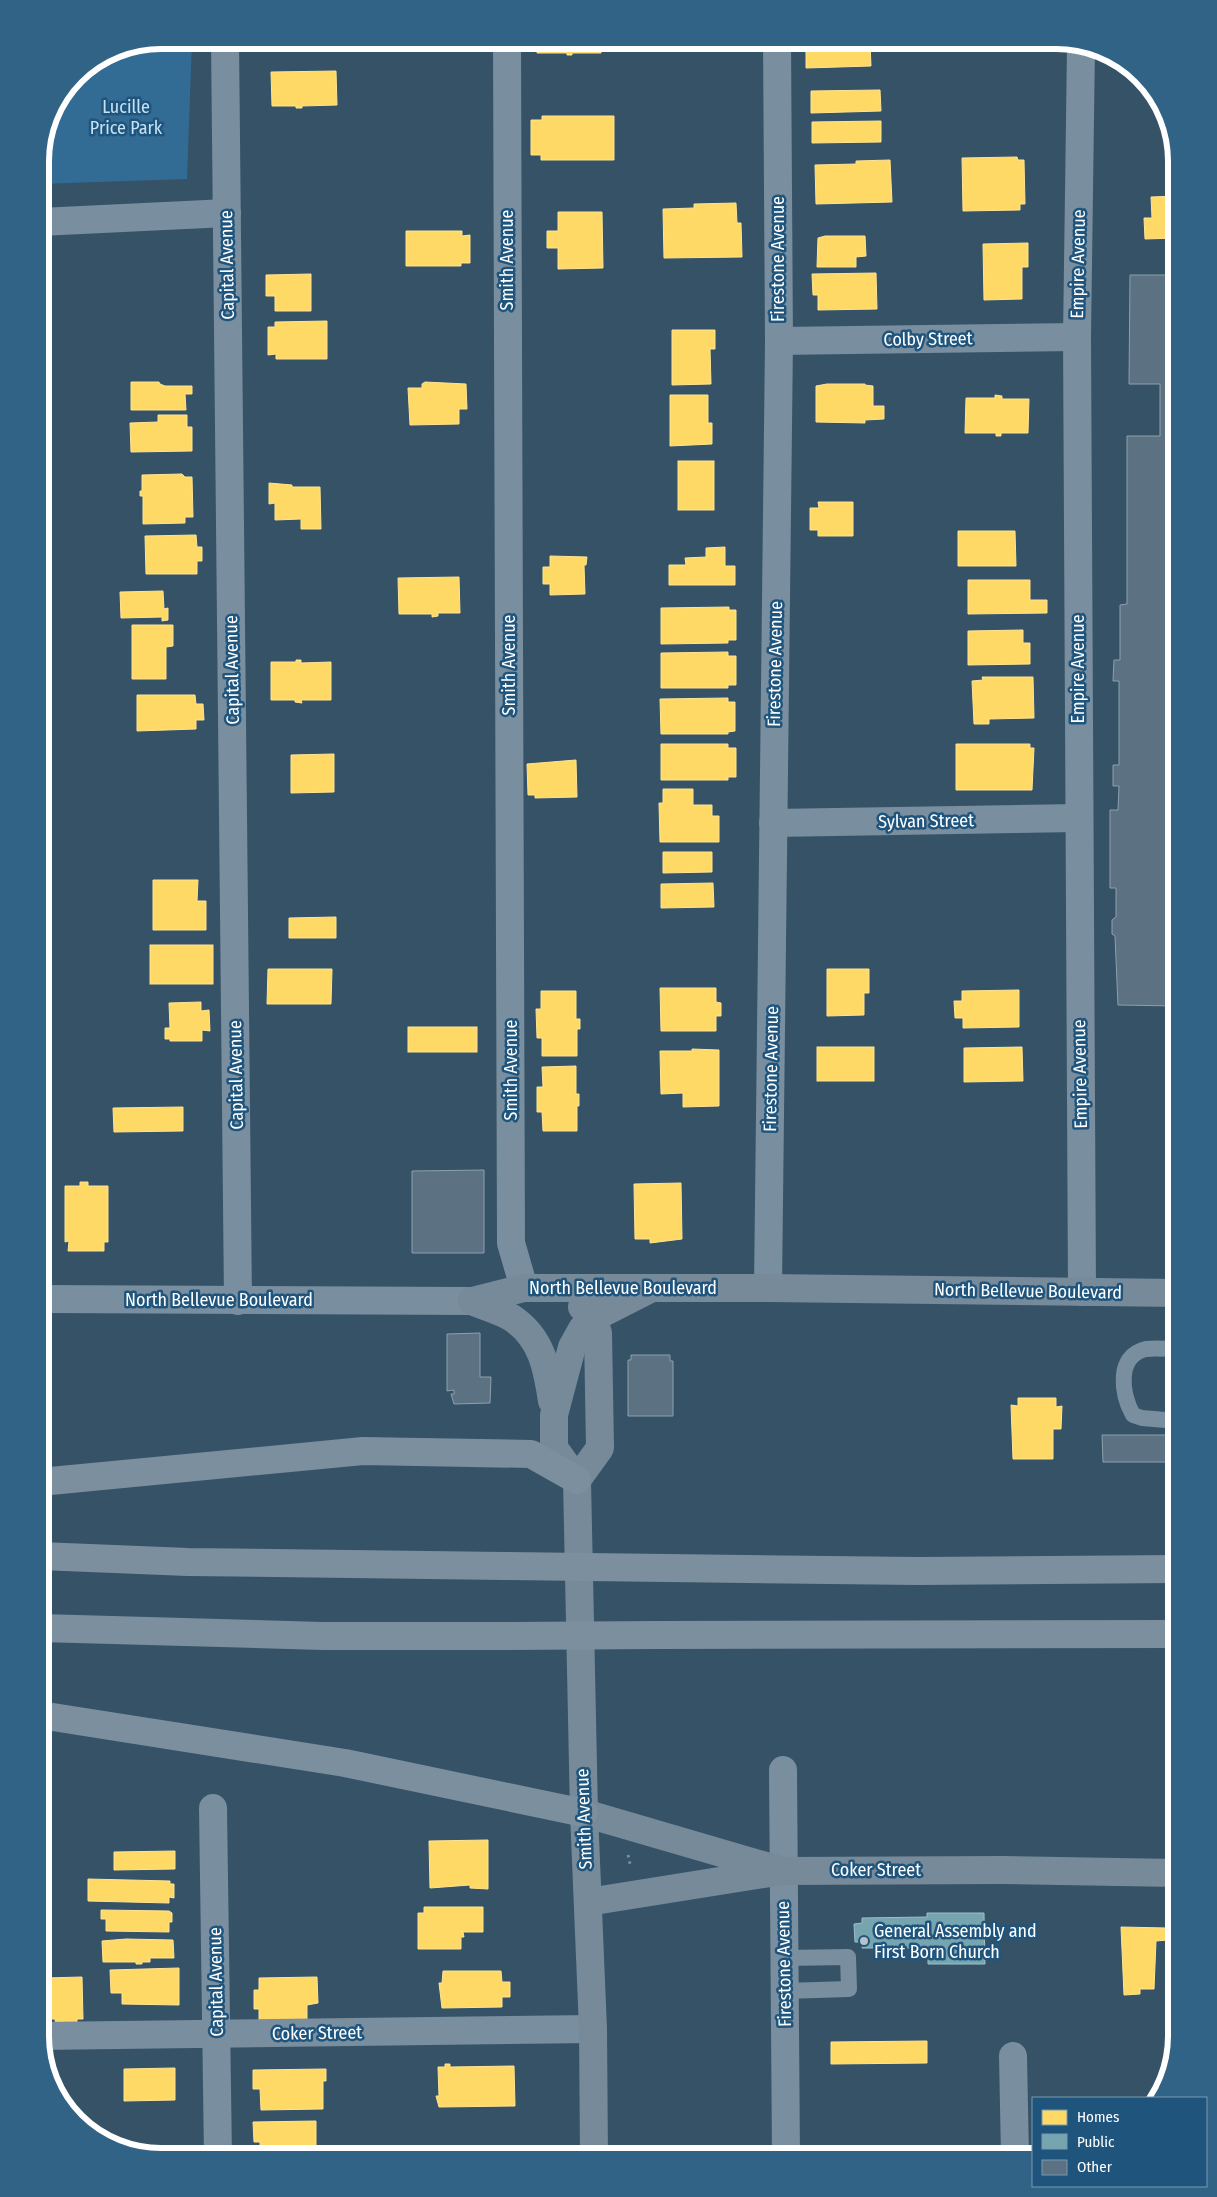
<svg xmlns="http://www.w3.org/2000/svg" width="1217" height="2197" font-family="'Fira Sans Condensed',sans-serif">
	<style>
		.green { fill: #326b94 }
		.homes { fill: #ffd966; stroke: #ffe494 }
		.public { fill: #76a5af; stroke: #9fc0c7 }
		.building { fill: #5c7282; stroke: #8da0ad }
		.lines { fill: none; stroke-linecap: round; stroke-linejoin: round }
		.path { stroke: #798e9e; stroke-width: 3; stroke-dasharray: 2.5 4; stroke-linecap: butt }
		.lane { stroke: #798e9e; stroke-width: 16 }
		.street { stroke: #798e9e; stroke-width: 28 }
		.secondary { stroke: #768a9a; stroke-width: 28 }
		.highway { stroke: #7c8f9e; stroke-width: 28 }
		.highway-bridge { stroke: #7c8f9e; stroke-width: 28 }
		.poi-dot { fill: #b8c2ca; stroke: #1f557d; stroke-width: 2 }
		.labels { text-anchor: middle; stroke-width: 5; stroke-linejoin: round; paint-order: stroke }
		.park-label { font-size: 18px; fill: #c6e2f5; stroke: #1f557d }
		.street-label { font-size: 18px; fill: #fff; stroke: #1f557d }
		.poi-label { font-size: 18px; fill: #fff; stroke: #1f557d; text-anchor: start }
		.rim { fill: none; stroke: #fff; stroke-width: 6 }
	</style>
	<rect width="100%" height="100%" fill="#355267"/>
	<path class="green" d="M161,40h31l-5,139 -147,5v-31l9,-39 27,-39 39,-26z"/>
	<g class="homes">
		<path d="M537,40h64v13h-29v2h-5v-2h-30z"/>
		<path d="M870,43l1,23 -65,2v-24z"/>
		<path d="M336,71l1,34 -35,1v2h-6v-2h-24l-1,-34z"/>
		<path d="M880,90l1,21 -70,2v-22z"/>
		<path d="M542,116h72v44h-73v-5h-10v-35h11z"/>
		<path d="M881,121v21l-69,1v-21z"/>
		<path d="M1017,157l1,3h6l1,44h-5v6l-57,1 -1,-53z"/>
		<path d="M890,160l2,42 -76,2 -1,-39 41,-1v-3z"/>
		<path d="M1177,196v42l-32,1 -1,-21h8l-1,-21z"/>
		<path d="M736,203l1,20h4l1,34 -78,1 -1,-49 31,-1v-4z"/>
		<path d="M558,212h44l1,56 -45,1v-21h-11v-17h11z"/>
		<path d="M406,231h56v5l8,-1v28h-9v3h-55z"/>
		<path d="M825,236h40l1,20 -10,1v10h-39l1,-29z"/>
		<path d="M1028,243v24h-6v32l-38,1 -1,-56z"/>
		<path d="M876,273l1,36 -59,1v-15h-5l-1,-21z"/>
		<path d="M311,274v37h-36v-15h-9v-21z"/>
		<path d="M327,321v38h-51v-5l-8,1v-28h7v-5z"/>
		<path d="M672,330h43v19h-5l1,35 -39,1z"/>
		<path d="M131,382h28l1,2 5,2h27v8h-7l1,16h-55z"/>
		<path d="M425,382l41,2 1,25h-8v15l-49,1 -2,-37h14v-4z"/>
		<path d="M827,384h38v1l8,1v20h11v13l-19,1v3l-49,-1v-36z"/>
		<path d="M670,395h38v28h4v21l-42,2z"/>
		<path d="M995,395l7,1v3h27l-1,34h-27v3h-5v-3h-31l1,-35h29z"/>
		<path d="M158,415h29v12h5v24l-61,1 -1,-29 28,-1z"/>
		<rect x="678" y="461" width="36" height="49"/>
		<path d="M182,474l3,3h7l1,40h-8v6l-42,1v-28h-3v-5h2v-16z"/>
		<path d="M269,483l23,2v2h28l1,42h-20v-10l-26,1v-17l-6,1z"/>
		<path d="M818,502h35v34h-35v-6h-8v-22h9z"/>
		<path d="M958,531h57l1,35h-58z"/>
		<path d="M196,535l1,12h5v14h-5v13h-51l-1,-38z"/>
		<path d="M725,547v19h10v19h-66v-20h17l-1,-7 21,-1v-9z"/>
		<path d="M550,556l37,1 -1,8h-2l1,29 -35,1v-11h-7v-17h7z"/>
		<path d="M459,577l1,36h-22v3l-6,1v-3h-33l-1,-36z"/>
		<path d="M968,580h62v20h17v13l-79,1z"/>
		<path d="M163,591l1,18 4,-1v12l-6,1v-4l-41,1 -1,-26z"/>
		<path d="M729,607v3h7v30h-8v3l-67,1v-36z"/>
		<path d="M132,625h41v21l-7,1v32h-34z"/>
		<path d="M1023,630v13h7v21l-62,1v-34z"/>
		<path d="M728,652v4h8v29h-8v3h-67v-35z"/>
		<path d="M296,660h5v3l30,-1v38h-30l1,3 -7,-1v-2h-24v-38h25z"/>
		<path d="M982,677h51l1,41 -45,1v5h-15l-2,-43 11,-1z"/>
		<path d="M137,695h58l1,9h7l1,16h-8v9l-59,2z"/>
		<path d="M728,698v4h7v29l-7,1v2h-67l-1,-35z"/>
		<path d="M661,744h67v4h8v29h-8v3h-67z"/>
		<path d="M956,744h74v4h4l-2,42h-76z"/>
		<path d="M334,754v38l-43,1v-38z"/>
		<path d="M576,760l1,37 -42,1v-3h-7l-1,-31z"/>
		<path d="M663,789h30v16h19v11h7v26h-59l-1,-39h4z"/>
		<path d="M663,852h49v20l-49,1z"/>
		<path d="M153,880h45l-1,21h9v29h-53z"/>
		<path d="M713,883l1,24 -53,1v-24z"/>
		<path d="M336,917v21h-47v-20z"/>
		<rect x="150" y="945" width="63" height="39"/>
		<path d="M268,969h64l-1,35h-64z"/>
		<path d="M827,969h42v24h-5v22l-37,1z"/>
		<path d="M660,988h56v14l5,1v13h-5v15h-55z"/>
		<path d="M1019,990v37l-56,1v-10h-8l-1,-17h8v-10z"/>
		<path d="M541,991h35v28h4v10h-3v27h-35v-18h-5l-1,-29h5z"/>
		<path d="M201,1002v9l8,-1 1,21 -8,-1v11h-32v-2h-5v-11h5l-1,-25z"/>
		<rect x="408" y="1027" width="69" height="25"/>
		<rect x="817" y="1047" width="57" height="34"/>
		<path d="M1022,1047l1,34 -59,1v-34z"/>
		<path d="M692,1049l27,1v56l-36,1v-14l-22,1 -1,-43h32z"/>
		<path d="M576,1066v28h3v12h-2v25h-34l-1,-19h-5v-25h6l-1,-20z"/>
		<path d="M183,1107v24l-69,1 -1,-24z"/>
		<path d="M80,1182h8v4h20v56h-4v9h-36l1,-10 -4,1v-56h15z"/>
		<path d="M681,1183l1,56 -32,4v-4h-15l-1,-55z"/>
		<path d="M1018,1398h38v9l6,-1 -1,23h-8v30h-40l-2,-54 7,1z"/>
		<path d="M488,1840v49l-18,-1v-3l-40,3 -1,-47z"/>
		<path d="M175,1851v18l-61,1v-18z"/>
		<path d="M88,1879l82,2v3h4v14l-5,-1v6l-81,-2z"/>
		<path d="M424,1907h59v25h-22h2l1,5h-3v12h-43v-36h6z"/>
		<path d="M101,1910l68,1 3,2v9h-3v10l-63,-1v-12h-5z"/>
		<path d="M1121,1927l46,1 1,12 -12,1 -2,48h-14v5l-16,1z"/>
		<path d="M126,1939l47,1 1,18h-24v4h-8v2h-6v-2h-33l-1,-21z"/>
		<path d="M179,1968v37l-57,-1v-11h-11l-1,-23z"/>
		<path d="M443,1971h58l1,11h8v15h-8v10l-60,1 -3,-25h3z"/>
		<path d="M82,1977l1,42h-6v7l-21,1 -1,-8h-9l-1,-41z"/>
		<path d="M317,1977l1,26 -11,2v18l-48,1v-15h-5v-19h5v-12z"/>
		<path d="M927,2041v22l-96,1v-22z"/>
		<path d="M445,2064h5v3l64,-1 1,40 -76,1 -3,-11h3l-1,-29h7z"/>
		<path d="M175,2068v32l-51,1v-32z"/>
		<path d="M326,2069v12h-3v28l-62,1 -1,-21h-7v-19z"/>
		<path d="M316,2121v27h3l1,9h-60v-15h-6l-1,-20z"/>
	</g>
	<path class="public" d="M927,1913h57l1,51h-57v-6h-9l-1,-10h-56l1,-6h-8l-1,-18 8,-1v-5l65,-1z"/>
	<g class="building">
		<path d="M1130,275h47v731l-59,-1 -3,-69 -3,-2v-14l4,-3v-29h-6v-78h8l1,-24h-6v-21h6v-84h-6l1,-21h6v-55l7,-1v-168h33v-52h-31z"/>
		<path d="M484,1170v83h-72v-82z"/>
		<path d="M480,1333v44h11l-1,26 -36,1 -3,-10h3v-4l-7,1v-57z"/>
		<path d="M631,1355h39v6h3v55h-45v-56h3z"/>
		<path d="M1102,1435h75v27h-74z"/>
	</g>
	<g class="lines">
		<path class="path" d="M628,1855l2,9"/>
		<g class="lane">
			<path d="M1177,1421l-35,-3 -9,-3c-11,-20 -18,-59 13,-66 9,-1 21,0 31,0"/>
			<path d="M784,1958l64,-1 1,32 -64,2"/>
		</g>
		<g class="street">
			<path d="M225,40l13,1261"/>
			<path d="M507,40l4,1203 13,45"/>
			<path d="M1081,46l-4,291 5,955"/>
			<path d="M40,222l187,-9"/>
			<path d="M779,341l298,-4"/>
			<path d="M773,823l305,-5"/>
			<path d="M768,1288l11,-947 -2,-301"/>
			<path d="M40,1299l432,2"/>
			<path d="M783,1770l3,387"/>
			<path d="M213,1808l5,349"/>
			<path d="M40,2036l553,-7"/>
			<path d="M1013,2056l2,101"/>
		</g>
		<g class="secondary">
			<path d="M472,1301l52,-13h244l409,5"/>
			<path d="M472,1301c13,6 29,10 40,17 30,20 35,50 40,83"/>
			<path d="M577,1480l23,-32 -2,-115 -5,-15 -11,-11"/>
			<path d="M584,1813l199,58 220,-1 174,3"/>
			<path d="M588,1902l188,-30"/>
			<path d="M594,2157l-1,-128 -9,-216 -7,-333 -23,-32v-33l18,-68 10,-18 11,-11 59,-30"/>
		</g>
		<g class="highway">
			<path d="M40,1482l323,-31 168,3 46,26"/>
			<path d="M40,1556l148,6 316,4"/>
			<path d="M667,1568l251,3 259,-2"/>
			<path d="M40,1628l283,8h182"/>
			<path d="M657,1635l520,-1"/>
			<path d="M40,1715l305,48 239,50"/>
		</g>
		<g class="highway-bridge">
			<path d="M504,1566l163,2"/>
			<path d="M505,1636l152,-1"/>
		</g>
	</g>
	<circle class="poi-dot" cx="864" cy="1941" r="5"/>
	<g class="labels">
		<g class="park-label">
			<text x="126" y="113">Lucille<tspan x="126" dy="21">Price Park</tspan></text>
		</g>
		<g class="street-label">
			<text transform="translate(778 259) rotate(-90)" y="6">Firestone Avenue</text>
			<text transform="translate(507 260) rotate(-90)" y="6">Smith Avenue</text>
			<text transform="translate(1078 264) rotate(-89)" y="6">Empire Avenue</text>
			<text transform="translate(227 265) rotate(-91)" y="6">Capital Avenue</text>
			<text transform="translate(928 339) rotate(-1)" y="6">Colby Street</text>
			<text transform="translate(775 664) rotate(-89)" y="6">Firestone Avenue</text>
			<text transform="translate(509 665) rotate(-90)" y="6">Smith Avenue</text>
			<text transform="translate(1078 669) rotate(-90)" y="6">Empire Avenue</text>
			<text transform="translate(232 670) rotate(-91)" y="6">Capital Avenue</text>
			<text transform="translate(926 821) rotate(-1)" y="6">Sylvan Street</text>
			<text transform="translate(771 1069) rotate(-89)" y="6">Firestone Avenue</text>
			<text transform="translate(511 1070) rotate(-90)" y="6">Smith Avenue</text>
			<text transform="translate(1080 1074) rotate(-91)" y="6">Empire Avenue</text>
			<text transform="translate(236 1075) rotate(-91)" y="6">Capital Avenue</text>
			<text x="623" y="1294">North Bellevue Boulevard</text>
			<text transform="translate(1028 1291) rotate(1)" y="6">North Bellevue Boulevard</text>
			<text x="219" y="1306">North Bellevue Boulevard</text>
			<text transform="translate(584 1819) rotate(-92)" y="6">Smith Avenue</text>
			<text x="876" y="1876">Coker Street</text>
			<text transform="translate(784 1964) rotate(-91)" y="6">Firestone Avenue</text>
			<text transform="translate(216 1982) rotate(-91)" y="6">Capital Avenue</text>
			<text transform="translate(317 2033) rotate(-1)" y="6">Coker Street</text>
		</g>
		<g class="poi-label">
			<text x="874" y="1937">General Assembly and<tspan x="874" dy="21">First Born Church</tspan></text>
		</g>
	</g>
	<path d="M0 0H1217V2197H0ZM161 49H1056A112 112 0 0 1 1168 161V2036A112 112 0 0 1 1056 2148H161A112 112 0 0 1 49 2036V161A112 112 0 0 1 161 49Z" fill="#316387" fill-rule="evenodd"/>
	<path class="rim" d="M161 49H1056A112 112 0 0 1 1168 161V2036A112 112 0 0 1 1056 2148H161A112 112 0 0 1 49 2036V161A112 112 0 0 1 161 49Z"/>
	<rect x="1032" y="2097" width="175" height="90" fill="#1f557d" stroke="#7999b1"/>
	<rect x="1042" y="2110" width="25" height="15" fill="#ffd966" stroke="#7999b1"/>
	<text x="1077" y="2122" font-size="15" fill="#ffffff">Homes</text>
	<rect x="1042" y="2134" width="25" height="15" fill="#76a5af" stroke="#7999b1"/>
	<text x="1077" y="2147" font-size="15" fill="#ffffff">Public</text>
	<rect x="1042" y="2160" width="25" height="15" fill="#5c7282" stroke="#7999b1"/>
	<text x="1077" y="2172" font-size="15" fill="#ffffff">Other</text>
</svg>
